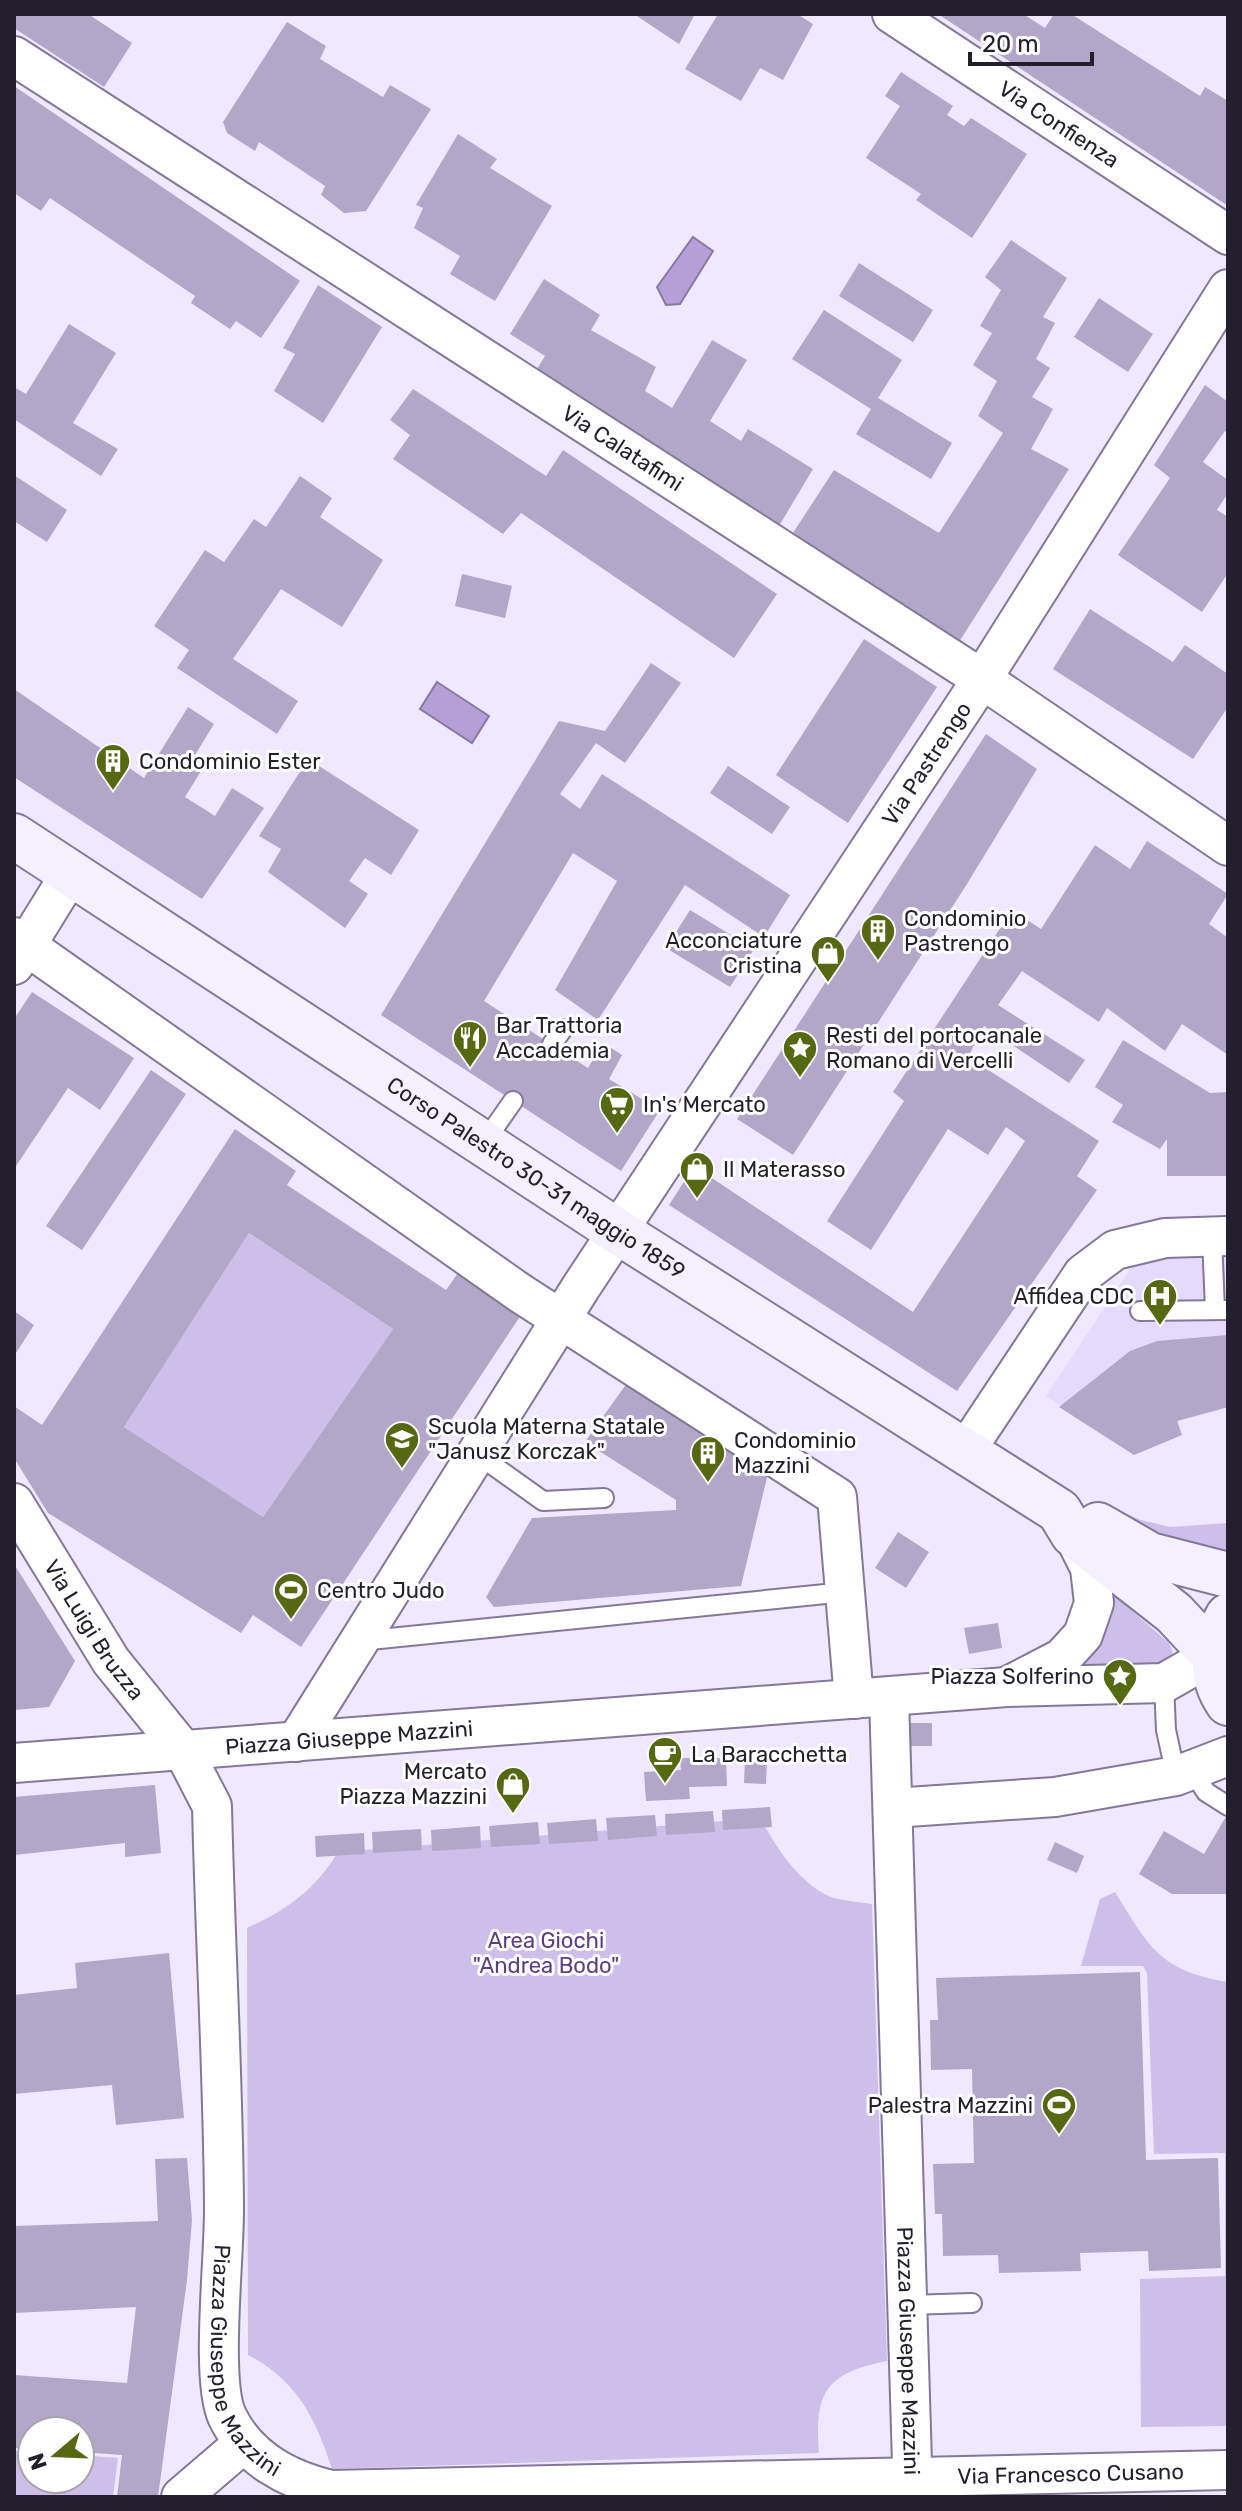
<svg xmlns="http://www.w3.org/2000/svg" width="1242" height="2511" font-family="Rubik,sans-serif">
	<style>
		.built { fill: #e6dafc }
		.green { fill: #cebeea }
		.water { fill: #b49fd7; stroke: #8879a4; stroke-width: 2 }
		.building { fill: #b3a7c9; fill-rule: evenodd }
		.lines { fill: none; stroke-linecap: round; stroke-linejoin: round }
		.lane-casing { stroke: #837898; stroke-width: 22 }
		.street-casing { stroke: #837898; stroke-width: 42 }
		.secondary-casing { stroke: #837898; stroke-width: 48 }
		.lane { stroke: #fff; stroke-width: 18 }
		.street { stroke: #fff; stroke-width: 38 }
		.secondary { stroke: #f4f0fe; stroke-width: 44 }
		.labels { text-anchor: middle; stroke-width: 6; stroke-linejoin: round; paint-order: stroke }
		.street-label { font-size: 22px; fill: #231f2c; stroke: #fff }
		.poi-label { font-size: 22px; fill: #231f2c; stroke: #fff; text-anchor: start }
		.park-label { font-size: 22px; fill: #5b3e83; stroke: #fff }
	</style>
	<rect width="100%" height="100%" fill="#efe8fe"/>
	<path class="built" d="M1228,1257v151l-50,13 4,14 -48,20 -88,-59 91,-137z"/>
	<g class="green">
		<path d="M249,1233l144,96 -130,188 -139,-90z"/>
		<path d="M1099,1502l42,18 29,7 58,-4v41l-134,-53z"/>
		<path d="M1104,1587l64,55c8,13 6,19 -4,31l-101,1z"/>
		<path d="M761,1818c12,27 43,71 73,80 12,3 26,4 38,6l15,457c-61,12 -73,31 -68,92l-487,16c-16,-50 -35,-89 -84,-114l-1,-427c40,-18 68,-38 91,-76z"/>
		<path d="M1115,1892c34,55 45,79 113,90v444l-87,1 -1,-148 85,-3v-123l-71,1 -7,-181 -4,-7h-62l19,-67z"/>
		<path d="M14,2451l18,1v27h48v-24l38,3 -5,39h-99z"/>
	</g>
	<g class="water">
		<path d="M693,237l20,14 -33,53 -14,1 -9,-18z"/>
		<path d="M437,682l52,34 -17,27 -52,-34z"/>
	</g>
	<g class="building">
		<path d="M14,14h74l44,29 -28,44 -90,-59z"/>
		<path d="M634,14h61l-16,30z"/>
		<path d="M718,14h79l16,10 -30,56 -23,-12 -19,33 -56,-32z"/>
		<path d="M938,14h85l22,14 9,-14h17l129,82 5,-9 23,14v105z"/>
		<path d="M287,22l39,24 -6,13 63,38 7,-12 41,24 -65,102 -22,2 -23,-18 4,-9 -66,-44 -4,9 -28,-18 -4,-11z"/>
		<path d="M901,72l52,34 -6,9 17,11 7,-8 56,36 -55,84 -56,-38 5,-6 -55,-36 34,-52 -15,-10z"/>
		<path d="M14,86l286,195 -39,57 -25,-17 -6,8 -39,-26 4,-7 -145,-98 -9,13 -27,-18z"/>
		<path d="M458,134l39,25 -7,9 62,38 -57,95 -45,-27 10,-18 -46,-28 9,-20 -7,-3z"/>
		<path d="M1011,240l56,38 -24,39 12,6 -19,36 14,9 -18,29 21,12 -22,40 38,20 -110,173 -168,-106 43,-66 105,63 64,-100 -25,-17 19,-35 -24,-16 19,-32 -12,-7 21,-36 -16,-13z"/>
		<path d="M859,263l74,47 -20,32 -74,-46z"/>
		<path d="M544,279l56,36 -9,15 65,37 -11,24 27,17 40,-68 35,20 -37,61 31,20 7,-12 65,40 -34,57 -244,-154 10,-16 -35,-22z"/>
		<path d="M318,285l64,42 -59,96 -49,-32 21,-37 -12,-6z"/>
		<path d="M1099,298l54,36 -25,38 -54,-35z"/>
		<path d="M824,310l78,50 -24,38 74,45 -21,36 -75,-45 15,-25 -79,-50z"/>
		<path d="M69,324l47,29 -43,70 45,26 -17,27 -87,-57v-32l12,7z"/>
		<path d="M1205,385l23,17v32l-3,-3 -22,31 25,18v13l-11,17 11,7v56l-26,39 -84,-57 52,-77 -16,-13z"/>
		<path d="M413,389l133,87 17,-26 214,144 -43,64 -213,-145 -18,21 -110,-75 17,-24 -20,-15z"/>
		<path d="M14,475l53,35 -20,32 -33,-21z"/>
		<path d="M300,476l32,22 -12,19 63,43 -41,67 -61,-38 -48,70 65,42 -21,33 -100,-66 12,-18 -35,-24 51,-76 19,12 30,-43 12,8z"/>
		<path d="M462,574l50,12 -7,32 -50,-12z"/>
		<path d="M1090,609l83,53 12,-17 43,29v33l-35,52 -140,-90z"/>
		<path d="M864,639l73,48 -89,136 -72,-48z"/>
		<path d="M651,663l30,20 -56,80 -29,-20 -36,51 20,15 22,-35 188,121 -26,42 -79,-52 -87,135 -43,-30 62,-109 -44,-28 -89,148 104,67 15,-25 19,12 -13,24 51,31 -39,61 -240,-156 178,-294 46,10z"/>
		<path d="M14,689l130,89 44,-71 26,17 -19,31 11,8 -21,34 30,19 17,-28 32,20 -62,91 -188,-122z"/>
		<path d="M986,734l51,35 -70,115 -174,271 -56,-36z"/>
		<path d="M308,759l111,71 -28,45 -26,-17 -16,23 19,13 -23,34 -77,-56 13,-23 -22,-13z"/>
		<path d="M728,766l62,41 -18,27 -62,-41z"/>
		<path d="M1147,841l81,53 -19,30 19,14v117l-46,-31 -17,27 -58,-43 -8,14 -77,-51 -24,34 87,55 -16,23 -85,-57 -16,31 131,84 -22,35 20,14 -140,201 -288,-186 25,-39 219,146 112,-171 -19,-14 -18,28 -40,-26 -77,121 -44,-29 77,-120 -11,-9 119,-182 29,19 54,-84 35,24z"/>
		<path d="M690,910l64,39 -24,38 -64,-39z"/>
		<path d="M32,992l102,66 -34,52 -32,-22 -54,81v-150z"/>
		<path d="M1123,1040l87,53 18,-1v84h-61v-37l-7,10 -48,-27 11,-17 -28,-18z"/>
		<path d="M151,1070l35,24 -104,156 -36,-24z"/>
		<path d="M235,1129l61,42 -9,14 159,105 12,-17 63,42 -220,332 -48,-32 -12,18 -193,-120 -34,-55v-52l28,19zM249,1233l144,96 -130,188 -139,-90z"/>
		<path d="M14,1311l20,14 -20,31z"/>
		<path d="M1228,1335v72l-51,14 5,14 -48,20 -75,-48 71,-56 27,-10z"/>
		<path d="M632,1376l137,93 -28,117 -247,21 -8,-10 46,-79 144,-8v-10l-91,-58z"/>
		<path d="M898,1532l31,20 -23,36 -31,-20z"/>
		<path d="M14,1564l61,97 -26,46 -35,3z"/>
		<path d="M998,1623l4,25 -33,6 -5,-26z"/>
		<path d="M910,1723h22v23h-23z"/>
		<path d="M680,1758h46l1,28 -38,1 1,12 -44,2 -2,-29 37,-2z"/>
		<path d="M745,1759h22l-1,25 -22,-1z"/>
		<path d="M155,1785l6,68 -36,4v-14l-111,12v-58z"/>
		<path d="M770,1807l2,20 -49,3 -1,-20z"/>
		<path d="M713,1811l2,21 -49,3 -1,-21z"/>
		<path d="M1228,1813v81h-56l-33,-20 25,-43 40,23z"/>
		<path d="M655,1815l2,21 -49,4 -2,-22z"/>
		<path d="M596,1819l2,22 -49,3 -2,-21z"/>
		<path d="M538,1822l2,22 -49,3 -2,-21z"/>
		<path d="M480,1826l1,22 -49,3 -1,-21z"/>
		<path d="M421,1829l1,21 -49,3 -1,-21z"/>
		<path d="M364,1833l1,21 -49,3 -1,-21z"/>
		<path d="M1055,1842l29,14 -7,17 -30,-13z"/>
		<path d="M169,1953l15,165 -68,7 -4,-40 -98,9v-99l63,-7 -2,-25z"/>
		<path d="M1140,1972l6,188 72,-2 3,110 -72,3 -1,-20 -68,2 1,18 -82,2 -1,-18 -55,1 -1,-42h-7l-2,-50 41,-1 -2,-94 -41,1 -1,-50h8l-2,-42z"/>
		<path d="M187,2158l5,62 -5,60 -29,217h-41l5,-42 -42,-3v-21h-48v18l-18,-1v-73l113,8 9,-76 -122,6v-87l144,-5 -3,-62z"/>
	</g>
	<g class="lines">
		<g class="lane-casing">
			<g id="lane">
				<path d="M552,1044l11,-15"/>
				<path d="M483,1144l30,-43"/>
				<path d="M1212,1237l3,73"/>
				<path d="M1140,1311l88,-1"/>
				<path d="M477,1454l66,47 61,-3"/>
				<path d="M360,1641l485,-49"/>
				<path d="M1164,1683l2,47 10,46"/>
				<path d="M1192,1770l14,22 22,14"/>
				<path d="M908,2305l64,-2"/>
			</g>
		</g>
		<g class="street-casing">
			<g id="street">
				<path id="s1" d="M892,14l336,221"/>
				<path id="s2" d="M14,56l968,623 246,167"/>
				<path d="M14,937l506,356 317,204 17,202"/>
				<path d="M14,965l57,-92"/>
				<path d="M964,1453l119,-179 32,-24 50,-12 63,-2"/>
				<path id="s3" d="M14,1503l97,158 72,89 29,56c3,133 11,266 12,399 1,48 -14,174 3,211 20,42 61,64 104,74l897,-20"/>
				<path d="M1010,1685l52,-27 21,-23 11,-32 -4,-35 -17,-34"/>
				<path id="s4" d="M889,1697l24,800"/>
				<path id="s5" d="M296,1742l285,-455 401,-608 246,-390"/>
				<path id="s6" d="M14,1763l993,-76 157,-4 49,-28"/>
				<path d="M893,1808l162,-11 121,-21 52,-20"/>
				<path d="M181,2497l63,-54"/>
			</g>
		</g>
		<g class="secondary-casing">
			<g id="secondary">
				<path id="s7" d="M14,836l603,395 442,280 14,23 101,79 39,42"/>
				<path d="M1098,1525l52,30 78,20"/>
				<path d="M1228,1616c-16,27 -19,60 0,87"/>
			</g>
		</g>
		<use href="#lane" class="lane"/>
		<use href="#street" class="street"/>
		<use href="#secondary" class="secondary"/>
	</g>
	<defs>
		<g id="building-pin" transform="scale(1.8)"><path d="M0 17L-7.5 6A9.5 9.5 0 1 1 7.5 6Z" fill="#576813" stroke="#fff"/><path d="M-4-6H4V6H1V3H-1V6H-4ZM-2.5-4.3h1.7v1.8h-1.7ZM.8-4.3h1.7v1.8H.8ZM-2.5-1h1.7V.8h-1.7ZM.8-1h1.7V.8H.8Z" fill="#fff"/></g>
		<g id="shop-pin" transform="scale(1.8)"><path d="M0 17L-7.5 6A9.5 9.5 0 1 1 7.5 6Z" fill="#576813" stroke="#fff"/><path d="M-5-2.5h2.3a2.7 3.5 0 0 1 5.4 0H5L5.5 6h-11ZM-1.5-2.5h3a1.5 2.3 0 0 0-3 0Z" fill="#fff"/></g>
		<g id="restaurant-pin" transform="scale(1.8)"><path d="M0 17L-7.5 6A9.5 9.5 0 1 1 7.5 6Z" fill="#576813" stroke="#fff"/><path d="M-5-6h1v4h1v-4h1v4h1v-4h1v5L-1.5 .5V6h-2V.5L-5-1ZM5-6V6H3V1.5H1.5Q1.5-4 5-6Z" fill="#fff"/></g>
		<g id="sight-pin" transform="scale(1.8)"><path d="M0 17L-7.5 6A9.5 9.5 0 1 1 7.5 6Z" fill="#576813" stroke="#fff"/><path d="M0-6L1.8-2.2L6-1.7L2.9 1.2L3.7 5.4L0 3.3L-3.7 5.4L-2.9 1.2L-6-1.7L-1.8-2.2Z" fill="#fff"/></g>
		<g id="supermarket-pin" transform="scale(1.8)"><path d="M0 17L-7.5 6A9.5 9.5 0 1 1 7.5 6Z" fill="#576813" stroke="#fff"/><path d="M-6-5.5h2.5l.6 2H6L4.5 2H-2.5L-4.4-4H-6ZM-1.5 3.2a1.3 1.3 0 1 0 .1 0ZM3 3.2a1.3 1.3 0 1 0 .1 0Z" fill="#fff"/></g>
		<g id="hospital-pin" transform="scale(1.8)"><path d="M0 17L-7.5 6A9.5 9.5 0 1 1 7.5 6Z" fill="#576813" stroke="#fff"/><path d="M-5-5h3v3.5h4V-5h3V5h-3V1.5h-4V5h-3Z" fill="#fff"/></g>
		<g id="school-pin" transform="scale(1.8)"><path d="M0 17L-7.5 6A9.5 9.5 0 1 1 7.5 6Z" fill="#576813" stroke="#fff"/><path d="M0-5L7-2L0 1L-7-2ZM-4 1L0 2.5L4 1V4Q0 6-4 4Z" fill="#fff"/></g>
		<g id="stadium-pin" transform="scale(1.8)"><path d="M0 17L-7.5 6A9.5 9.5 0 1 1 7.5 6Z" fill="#576813" stroke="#fff"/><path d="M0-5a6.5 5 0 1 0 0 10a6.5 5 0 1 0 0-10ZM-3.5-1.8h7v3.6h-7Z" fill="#fff"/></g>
		<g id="cafe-pin" transform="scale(1.8)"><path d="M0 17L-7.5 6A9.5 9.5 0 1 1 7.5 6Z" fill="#576813" stroke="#fff"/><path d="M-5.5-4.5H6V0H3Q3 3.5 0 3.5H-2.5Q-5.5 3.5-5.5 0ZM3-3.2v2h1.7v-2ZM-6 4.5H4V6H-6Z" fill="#fff"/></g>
	</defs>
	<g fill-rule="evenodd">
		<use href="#building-pin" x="113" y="761"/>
		<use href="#building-pin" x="878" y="931"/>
		<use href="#shop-pin" x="828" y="953"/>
		<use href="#restaurant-pin" x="470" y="1038"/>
		<use href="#sight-pin" x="800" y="1048"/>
		<use href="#supermarket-pin" x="617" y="1104"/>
		<use href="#shop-pin" x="697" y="1169"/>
		<use href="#hospital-pin" x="1160" y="1296"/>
		<use href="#school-pin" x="402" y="1439"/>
		<use href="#building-pin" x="708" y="1453"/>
		<use href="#stadium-pin" x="291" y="1590"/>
		<use href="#sight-pin" x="1120" y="1676"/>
		<use href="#cafe-pin" x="665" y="1754"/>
		<use href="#shop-pin" x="513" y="1784"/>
		<use href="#stadium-pin" x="1059" y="2105"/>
	</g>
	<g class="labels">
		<g class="street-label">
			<text dy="8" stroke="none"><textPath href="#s1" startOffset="200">Via Confienza</textPath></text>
			<text dy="8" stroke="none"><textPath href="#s2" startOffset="724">Via Calatafimi</textPath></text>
			<text dy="8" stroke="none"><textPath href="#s5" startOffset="1164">Via Pastrengo</textPath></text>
			<text dy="8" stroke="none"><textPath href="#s7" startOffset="624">Corso Palestro 30-31 maggio 1859</textPath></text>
			<text dy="8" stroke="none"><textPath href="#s3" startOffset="150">Via Luigi Bruzza</textPath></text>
			<text dy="8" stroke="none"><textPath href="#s6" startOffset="336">Piazza Giuseppe Mazzini</textPath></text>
			<text dy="8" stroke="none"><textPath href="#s4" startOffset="654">Piazza Giuseppe Mazzini</textPath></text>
			<text dy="8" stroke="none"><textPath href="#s3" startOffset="926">Piazza Giuseppe Mazzini</textPath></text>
			<text dy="8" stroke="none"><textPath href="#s3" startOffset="1846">Via Francesco Cusano</textPath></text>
		</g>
		<g class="poi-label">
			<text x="139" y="769">Condominio Ester</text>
			<text x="904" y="926">Condominio<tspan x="904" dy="25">Pastrengo</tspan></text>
			<text x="802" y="948" text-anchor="end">Acconciature<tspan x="802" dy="25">Cristina</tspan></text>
			<text x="496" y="1033">Bar Trattoria<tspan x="496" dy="25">Accademia</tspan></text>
			<text x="826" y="1043">Resti del portocanale<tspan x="826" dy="25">Romano di Vercelli</tspan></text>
			<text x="643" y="1112">In's Mercato</text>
			<text x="723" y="1177">Il Materasso</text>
			<text x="1134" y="1304" text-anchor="end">Affidea CDC</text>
			<text x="428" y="1434">Scuola Materna Statale<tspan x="428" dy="25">"Janusz Korczak"</tspan></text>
			<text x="734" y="1448">Condominio<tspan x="734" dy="25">Mazzini</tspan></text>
			<text x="317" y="1598">Centro Judo</text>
			<text x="1094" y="1684" text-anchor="end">Piazza Solferino</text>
			<text x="691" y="1762">La Baracchetta</text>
			<text x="487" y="1779" text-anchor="end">Mercato<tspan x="487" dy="25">Piazza Mazzini</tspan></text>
			<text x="1033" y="2113" text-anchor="end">Palestra Mazzini</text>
		</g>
		<g class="park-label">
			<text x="546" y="1948">Area Giochi<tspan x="546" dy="25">"Andrea Bodo"</tspan></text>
		</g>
	</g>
	<rect width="1242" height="2511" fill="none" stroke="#231f2c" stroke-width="32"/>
	<g transform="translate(56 2455) rotate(251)"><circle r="38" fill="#ffffff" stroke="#a7a5ab" stroke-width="2"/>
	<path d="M0-6L14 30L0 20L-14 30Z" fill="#576813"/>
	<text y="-12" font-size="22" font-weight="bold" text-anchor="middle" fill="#231f2c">N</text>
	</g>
	<path d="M970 52v12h122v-12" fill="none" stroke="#231f2c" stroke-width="4"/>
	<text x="982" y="52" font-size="24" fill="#231f2c" stroke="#ffffff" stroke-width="6" paint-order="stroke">20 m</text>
</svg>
